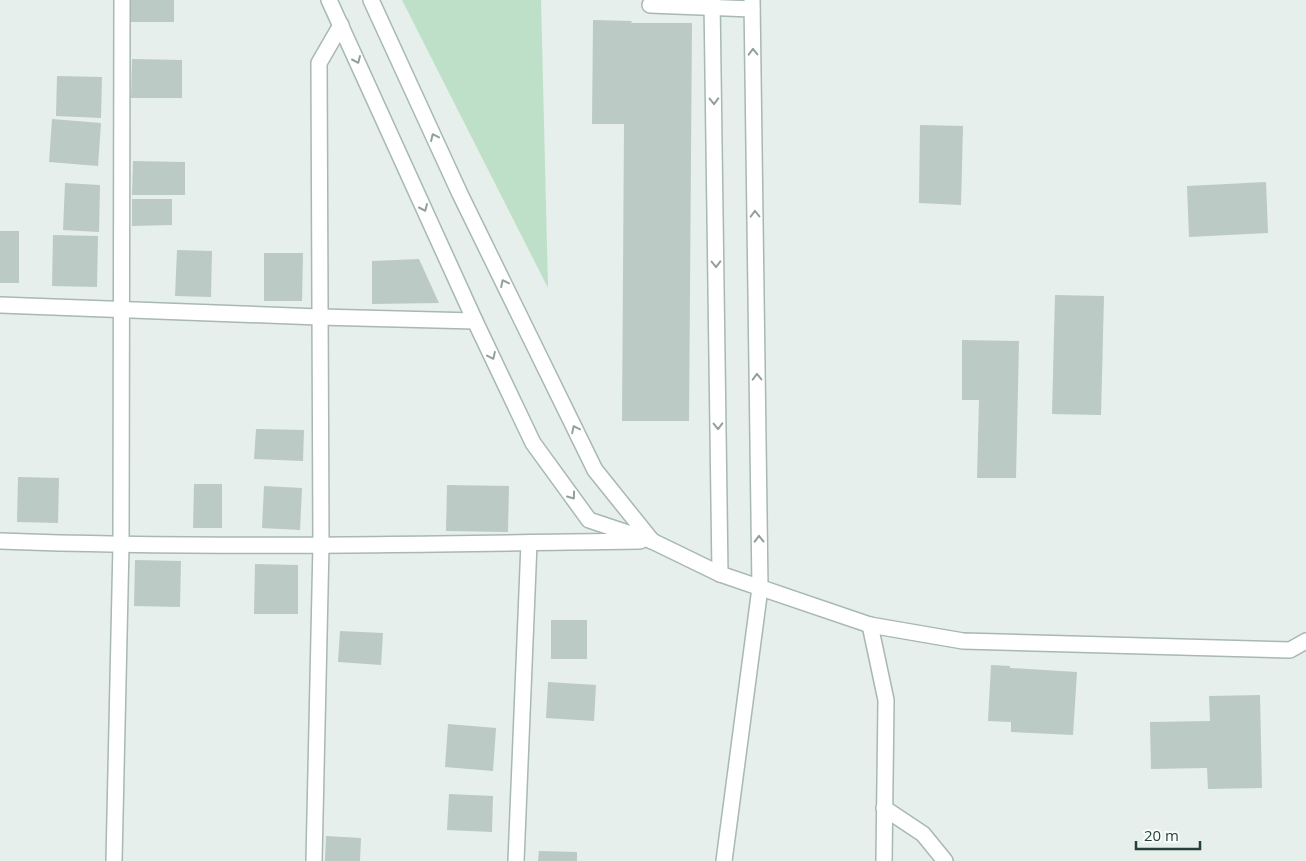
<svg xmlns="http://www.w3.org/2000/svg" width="1306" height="861" font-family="'Open Sans',sans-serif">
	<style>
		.green { fill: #bfe0c8 }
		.building { fill: #bbcac4 }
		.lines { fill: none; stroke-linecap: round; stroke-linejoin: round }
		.minor-casing { stroke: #a8b8b2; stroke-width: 18 }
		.minor { stroke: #fff; stroke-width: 15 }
		.oneway { stroke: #92a09c }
	</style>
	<rect width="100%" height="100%" fill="#e6efeb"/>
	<path class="green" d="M402,0h139l7,288z"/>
	<g class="building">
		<rect x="130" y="0" width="44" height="22"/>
		<path d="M593,20l39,1 -1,2h61l-3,398h-67l2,-297h-32z"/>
		<path d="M132,59l50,1v38h-51z"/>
		<path d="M57,76l45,1 -1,41 -45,-2z"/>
		<path d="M52,119l49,4 -3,43 -49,-4z"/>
		<path d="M920,125l43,1 -2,79 -42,-2z"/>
		<path d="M133,161l52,1v33h-53z"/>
		<path d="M1266,182l2,51 -79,4 -2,-51z"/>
		<path d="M65,183l35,2 -1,47 -36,-2z"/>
		<path d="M132,199h40v26l-40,1z"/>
		<rect x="0" y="231" width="19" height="52"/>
		<path d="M53,235l45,1 -1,51 -45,-1z"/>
		<path d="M177,250l35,1 -1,46 -36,-1z"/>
		<path d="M264,253h39l-1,48h-38z"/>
		<path d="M419,259l20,44 -67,1v-43z"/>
		<path d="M1055,295l49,1 -3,119 -49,-1z"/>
		<path d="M962,340l57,1 -3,137h-39l2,-78h-17z"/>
		<path d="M256,429l48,1 -1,31 -49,-2z"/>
		<path d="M18,477l41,1 -1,45 -41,-1z"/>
		<path d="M194,484h28v44h-29z"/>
		<path d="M447,485l62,1 -1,46 -62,-1z"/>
		<path d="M264,486l38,2 -2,42 -38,-2z"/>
		<path d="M135,560l46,1 -1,46 -46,-1z"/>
		<path d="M255,564l43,1v49h-44z"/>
		<rect x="551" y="620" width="36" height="39"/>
		<path d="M340,631l43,2 -2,32 -43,-3z"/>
		<path d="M991,665l19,1v2l67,4 -4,63 -62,-3v-10l-23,-1z"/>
		<path d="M548,682l48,3 -2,36 -48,-3z"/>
		<path d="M1260,695l2,93 -54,1 -1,-21 -56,1 -1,-47 60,-1 -1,-25z"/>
		<path d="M448,724l48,4 -3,43 -48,-4z"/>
		<path d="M449,794l44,2 -1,36 -45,-2z"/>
		<path d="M326,836l35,2 -1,23h-35z"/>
		<path d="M539,851l38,1v9h-39z"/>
	</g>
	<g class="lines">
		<g class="minor-casing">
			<g id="minor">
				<path d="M329,0l146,321 58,122 56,77 63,21 68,33 150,51 93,16 327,9 16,-9"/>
				<path d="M371,0l89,194 135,276 57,71"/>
				<path d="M712,0l8,574"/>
				<path d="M650,5l102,4"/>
				<path d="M0,305l319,12 156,4"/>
				<path d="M0,541c213,8 427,3 640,0"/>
				<path d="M870,625l16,75 -2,161"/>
				<path d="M884,808l39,26 22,27"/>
				<path d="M114,861l7,-316 1,-545"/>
				<path d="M314,861l7,-316 -2,-482 22,-38"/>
				<path d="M516,861l13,-318"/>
				<path d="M724,861l36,-273 -8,-588"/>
			</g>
		</g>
		<use href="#minor" class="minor"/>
	</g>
	<defs><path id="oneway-chevron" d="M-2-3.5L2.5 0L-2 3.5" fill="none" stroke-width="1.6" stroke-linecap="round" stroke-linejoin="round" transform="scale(1.25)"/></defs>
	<g class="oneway">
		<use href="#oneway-chevron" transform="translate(753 52) rotate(-91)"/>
		<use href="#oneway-chevron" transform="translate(357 60) rotate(66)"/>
		<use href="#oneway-chevron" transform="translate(714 101) rotate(89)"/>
		<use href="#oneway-chevron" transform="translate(434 137) rotate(-115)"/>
		<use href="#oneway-chevron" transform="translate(424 208) rotate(66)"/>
		<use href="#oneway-chevron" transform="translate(755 214) rotate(-91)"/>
		<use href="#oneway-chevron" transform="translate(716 264) rotate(89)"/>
		<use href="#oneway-chevron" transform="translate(504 283) rotate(-116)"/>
		<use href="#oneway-chevron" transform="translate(492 356) rotate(65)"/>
		<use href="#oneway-chevron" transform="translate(757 377) rotate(-91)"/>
		<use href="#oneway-chevron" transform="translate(718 426) rotate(89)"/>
		<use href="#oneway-chevron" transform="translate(575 429) rotate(-116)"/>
		<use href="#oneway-chevron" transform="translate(572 496) rotate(54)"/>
		<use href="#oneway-chevron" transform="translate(759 539) rotate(-91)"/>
	</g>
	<path d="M1136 841v8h64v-8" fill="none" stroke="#24423a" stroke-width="2.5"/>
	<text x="1144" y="841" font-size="15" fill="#24423a" stroke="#f7fbf9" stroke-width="4" paint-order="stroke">20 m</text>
</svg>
